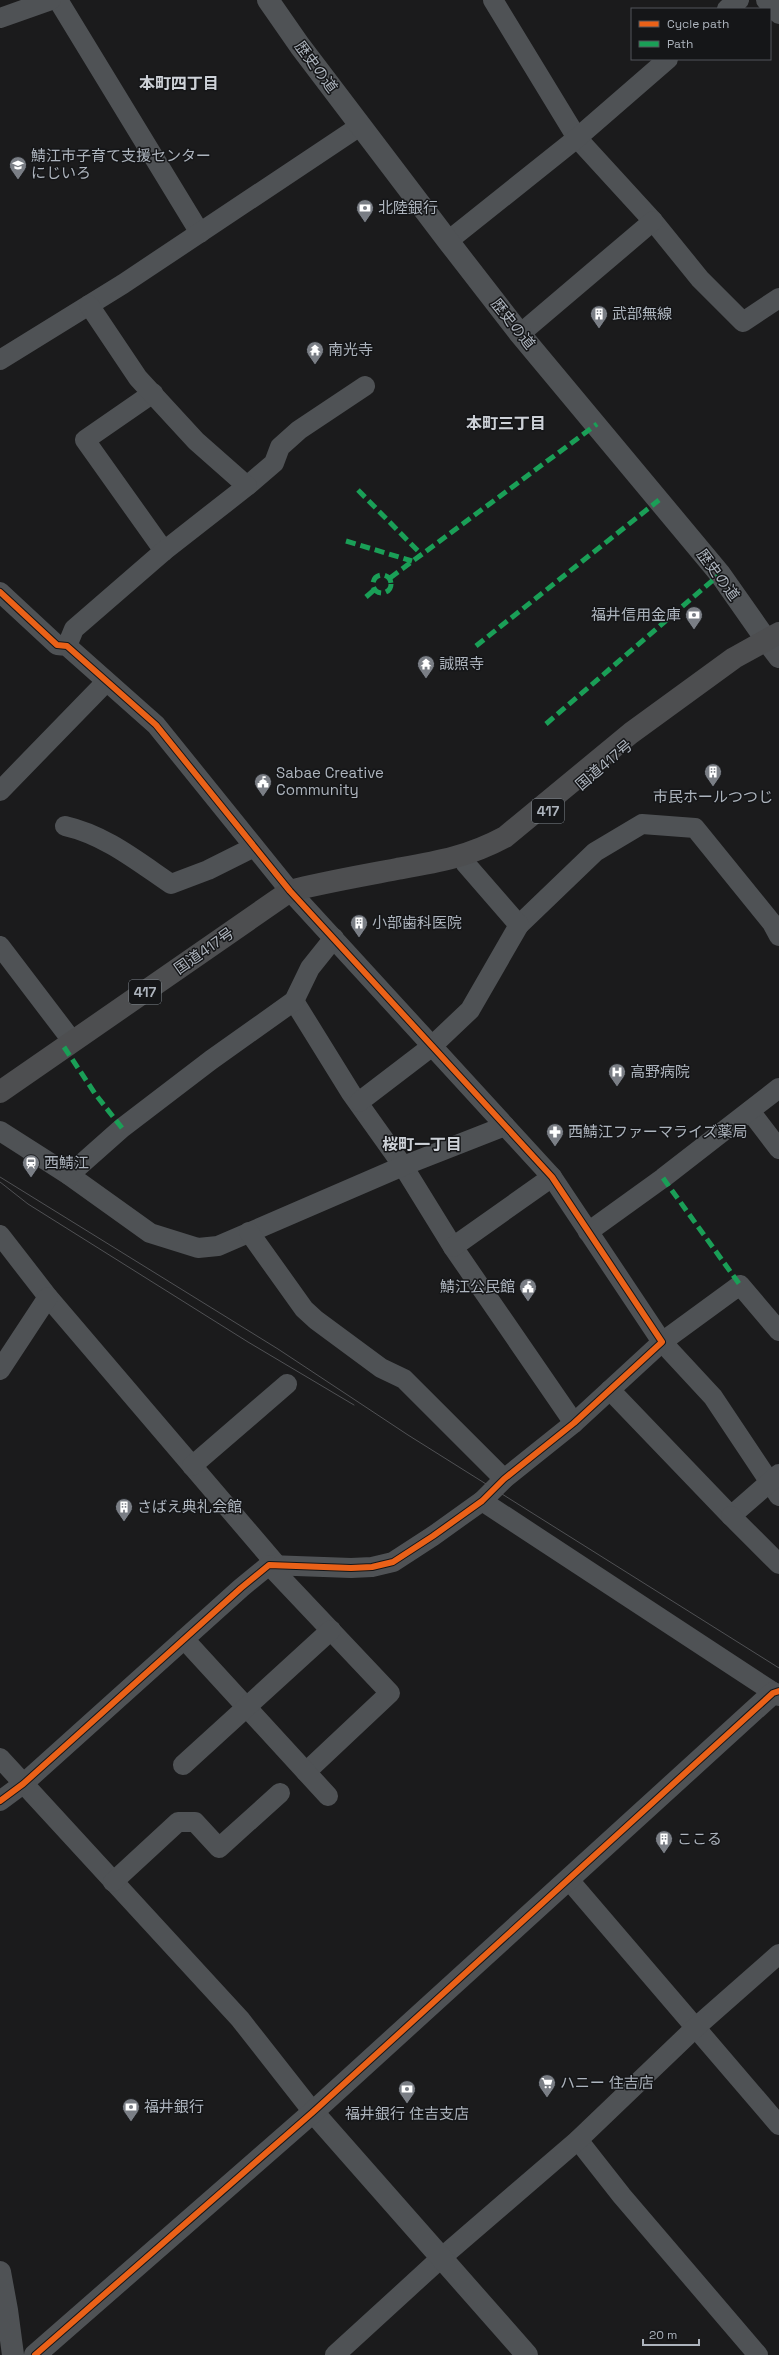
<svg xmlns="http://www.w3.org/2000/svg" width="779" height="2355" font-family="'Space Grotesk','Noto Sans JP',sans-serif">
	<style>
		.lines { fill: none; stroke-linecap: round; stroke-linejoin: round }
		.minor { stroke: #4f5255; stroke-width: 20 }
		.tertiary { stroke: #4f5255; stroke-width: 22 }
		.secondary { stroke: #4e5053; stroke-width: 22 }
		.trunk { stroke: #4d4e50; stroke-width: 22 }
		.tram { stroke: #505154; stroke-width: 1 }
		.quiet { stroke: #1a9f57; stroke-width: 5; stroke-dasharray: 10 5; stroke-linecap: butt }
		.cycleway-casing { stroke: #151618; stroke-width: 8 }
		.cycleway { stroke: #ea6118; stroke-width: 6 }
		.labels { text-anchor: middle; stroke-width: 3; stroke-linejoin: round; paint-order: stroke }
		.shield { fill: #151618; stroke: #7f858c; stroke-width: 1 }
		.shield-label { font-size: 14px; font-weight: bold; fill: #adb4bd }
		.street-label { font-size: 15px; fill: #adb4bd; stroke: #151618 }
		.poi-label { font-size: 15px; fill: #adb4bd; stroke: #151618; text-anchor: start }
		.neighbourhood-label { font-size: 16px; font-weight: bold; fill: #ced2d8; stroke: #151618 }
	</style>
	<rect width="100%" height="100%" fill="#1b1b1c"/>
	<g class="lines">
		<g class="minor">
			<path d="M58,0l142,233"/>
			<path d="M493,0l84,138 76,83 47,58 43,43 36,-24"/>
			<path d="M766,0l13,14"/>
			<path d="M727,9l12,-9"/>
			<path d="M0,18l51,-18"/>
			<path d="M448,241l129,-103 91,-79"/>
			<path d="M520,334l133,-113"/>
			<path d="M0,360l123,-76 237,-158"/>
			<path d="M153,393l-68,47 79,111"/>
			<path d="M247,486l27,-23 6,-16 19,-17 66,-44"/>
			<path d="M0,592l57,53 10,1 89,79 134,166 262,286 110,165 -88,81 -70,56 -22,22 -49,35 -40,26 -21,5 -21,1 -82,-3 -28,23 -218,196 -23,17"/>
			<path d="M67,646l7,-17 90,-78 83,-65 -51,-45 -58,-63 -49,-73"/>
			<path d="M0,791l106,-109"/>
			<path d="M65,826c40,9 72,35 106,58l37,-14 46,-23"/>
			<path d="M519,925l76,-73 47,-28 53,4 77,95 7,13"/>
			<path d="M0,946l73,96"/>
			<path d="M294,1001l57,92 52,73 50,81 121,176"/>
			<path d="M359,1102l72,-55 39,-37 49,-85 -54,-62"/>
			<path d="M750,1111l29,38"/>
			<path d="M0,1131l69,44 81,58 48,15 20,-2 185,-80 102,-40"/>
			<path d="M69,1175l53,-47 89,-68 83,-59 16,-33 24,-30"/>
			<path d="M249,1232l55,77 12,11 65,48 23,11 100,100"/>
			<path d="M588,1232l75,-54 116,-90"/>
			<path d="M0,1235l48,62 228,267"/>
			<path d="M453,1247l99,-70"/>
			<path d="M779,1331l-39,-46 -78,57 51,55 66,99"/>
			<path d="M0,1370l48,-73"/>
			<path d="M610,1390l121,126 48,-42"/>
			<path d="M192,1466l95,-82"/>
			<path d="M482,1501l297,195"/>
			<path d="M731,1516l48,48"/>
			<path d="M269,1565l121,128 -84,79"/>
			<path d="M184,1639l144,157"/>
			<path d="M0,1758l240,261 73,93"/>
			<path d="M183,1765l148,-135"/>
			<path d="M569,1880l210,245"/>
			<path d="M113,1882l65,-60h17l24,26 61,-55"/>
			<path d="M578,2140l44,56 136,159"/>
			<path d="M335,2355l106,-97 137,-118 117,-112 84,-74"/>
		</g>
		<g class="tertiary">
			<path d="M268,0l32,46 148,195 72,93 200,240 47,67"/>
			<path d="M313,2112l214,243"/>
			<path d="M0,2272l7,38 6,45"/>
			<path d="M35,2355l278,-243 460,-419"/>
		</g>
		<path class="secondary" d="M767,641l12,16"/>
		<path class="trunk" d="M0,1092l290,-201c35,-9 71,-15 107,-22 40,-7 71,-12 108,-32l126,-104 103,-75 45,-25"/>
		<g class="tram">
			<path d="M0,1177l278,172 130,86 371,233"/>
			<path d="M0,1182l28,22 220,138 106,63"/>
		</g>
		<g class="quiet">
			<path d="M358,490l63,64"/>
			<path d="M346,541l66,20"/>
			<circle cx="382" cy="584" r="9"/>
			<path d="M390,578l207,-154"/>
			<path d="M366,597l8,-7"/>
			<path d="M476,646l183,-146"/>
			<path d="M546,724l174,-150"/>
			<path d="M64,1047l32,48 26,33"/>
			<path d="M663,1178l77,107"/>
		</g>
		<g class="cycleway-casing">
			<g id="cycleway">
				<path d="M0,592l57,53 10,1 89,79 134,166 262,286 110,165 -88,81 -70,56 -22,22 -49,35 -40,26 -21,5 -21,1 -82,-3 -28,23 -218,196 -23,17"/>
				<path d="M35,2355l278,-243 460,-419 6,-2"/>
			</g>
		</g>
		<use href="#cycleway" class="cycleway"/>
	</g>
	<defs>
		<g id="school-pin" transform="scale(0.9)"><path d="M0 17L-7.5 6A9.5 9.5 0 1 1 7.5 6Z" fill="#7a7e85" stroke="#151618"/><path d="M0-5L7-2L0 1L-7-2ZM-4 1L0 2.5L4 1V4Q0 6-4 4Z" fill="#fff"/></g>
		<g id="bank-pin" transform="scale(0.9)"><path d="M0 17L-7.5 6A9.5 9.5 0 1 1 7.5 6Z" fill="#7a7e85" stroke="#151618"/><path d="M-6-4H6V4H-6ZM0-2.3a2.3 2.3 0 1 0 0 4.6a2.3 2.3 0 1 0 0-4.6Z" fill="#fff"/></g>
		<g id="building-pin" transform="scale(0.9)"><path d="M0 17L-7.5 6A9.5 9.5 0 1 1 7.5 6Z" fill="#7a7e85" stroke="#151618"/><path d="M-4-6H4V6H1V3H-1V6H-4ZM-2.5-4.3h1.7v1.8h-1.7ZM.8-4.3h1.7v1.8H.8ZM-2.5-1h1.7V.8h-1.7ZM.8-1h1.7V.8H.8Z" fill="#fff"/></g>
		<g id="temple-pin" transform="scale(0.9)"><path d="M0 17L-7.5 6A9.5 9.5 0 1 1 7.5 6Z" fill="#7a7e85" stroke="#151618"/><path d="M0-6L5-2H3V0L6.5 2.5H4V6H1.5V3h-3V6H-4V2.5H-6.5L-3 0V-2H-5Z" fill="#fff"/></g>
		<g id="civic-pin" transform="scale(0.9)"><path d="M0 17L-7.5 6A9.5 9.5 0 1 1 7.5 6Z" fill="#7a7e85" stroke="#151618"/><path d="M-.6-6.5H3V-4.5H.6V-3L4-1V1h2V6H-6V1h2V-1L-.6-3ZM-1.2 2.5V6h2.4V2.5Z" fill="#fff"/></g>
		<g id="hospital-pin" transform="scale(0.9)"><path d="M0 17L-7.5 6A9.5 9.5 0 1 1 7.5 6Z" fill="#7a7e85" stroke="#151618"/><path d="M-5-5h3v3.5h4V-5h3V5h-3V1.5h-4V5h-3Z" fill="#fff"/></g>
		<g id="pharmacy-pin" transform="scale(0.9)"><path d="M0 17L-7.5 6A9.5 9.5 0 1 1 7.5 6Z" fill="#7a7e85" stroke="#151618"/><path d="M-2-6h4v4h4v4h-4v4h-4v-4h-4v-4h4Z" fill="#fff"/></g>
		<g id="station-pin" transform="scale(0.9)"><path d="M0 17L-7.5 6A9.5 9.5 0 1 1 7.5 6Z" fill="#7a7e85" stroke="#151618"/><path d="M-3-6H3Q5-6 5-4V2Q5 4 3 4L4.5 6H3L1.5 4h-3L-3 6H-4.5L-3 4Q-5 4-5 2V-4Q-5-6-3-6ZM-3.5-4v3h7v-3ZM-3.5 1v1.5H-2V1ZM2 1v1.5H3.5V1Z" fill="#fff"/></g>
		<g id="supermarket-pin" transform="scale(0.9)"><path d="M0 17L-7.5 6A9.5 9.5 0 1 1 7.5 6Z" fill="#7a7e85" stroke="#151618"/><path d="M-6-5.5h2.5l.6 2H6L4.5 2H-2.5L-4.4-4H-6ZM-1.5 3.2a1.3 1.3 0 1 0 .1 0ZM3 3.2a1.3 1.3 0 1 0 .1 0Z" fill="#fff"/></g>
	</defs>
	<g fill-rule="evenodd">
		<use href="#school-pin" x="18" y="165"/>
		<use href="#bank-pin" x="365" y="208"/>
		<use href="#building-pin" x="599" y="314"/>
		<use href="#temple-pin" x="315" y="350"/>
		<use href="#bank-pin" x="694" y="615"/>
		<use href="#temple-pin" x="426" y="664"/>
		<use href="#building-pin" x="713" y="772"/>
		<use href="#civic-pin" x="263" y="782"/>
		<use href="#building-pin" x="359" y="923"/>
		<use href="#hospital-pin" x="617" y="1072"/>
		<use href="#pharmacy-pin" x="555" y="1132"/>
		<use href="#station-pin" x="31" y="1163"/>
		<use href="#civic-pin" x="528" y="1287"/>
		<use href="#building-pin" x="124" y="1507"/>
		<use href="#building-pin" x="664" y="1839"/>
		<use href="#supermarket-pin" x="547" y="2083"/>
		<use href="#bank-pin" x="407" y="2089"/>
		<use href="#bank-pin" x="131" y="2107"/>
	</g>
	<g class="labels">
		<g class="shield">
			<rect x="532" y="799" width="32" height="24" rx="3"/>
			<rect x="129" y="980" width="32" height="24" rx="3"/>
		</g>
		<g class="shield-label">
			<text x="548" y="816">417</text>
			<text x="145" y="997">417</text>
		</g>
		<g class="street-label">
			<text transform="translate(316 67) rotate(53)" y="5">歴史の道</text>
			<text transform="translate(513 324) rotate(51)" y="5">歴史の道</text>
			<text transform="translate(718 575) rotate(53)" y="5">歴史の道</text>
			<text transform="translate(604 765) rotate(-40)" y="5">国道417号</text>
			<text transform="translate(204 951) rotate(-35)" y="5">国道417号</text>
		</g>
		<g class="poi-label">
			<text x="31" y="161">鯖江市子育て支援センター<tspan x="31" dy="17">にじいろ</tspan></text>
			<text x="378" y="213">北陸銀行</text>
			<text x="612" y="319">武部無線</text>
			<text x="328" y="355">南光寺</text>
			<text x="681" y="620" text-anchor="end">福井信用金庫</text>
			<text x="439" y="669">誠照寺</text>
			<text x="276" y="778">Sabae Creative<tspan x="276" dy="17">Community</tspan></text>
			<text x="713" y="802" text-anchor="middle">市民ホールつつじ</text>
			<text x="372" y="928">小部歯科医院</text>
			<text x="630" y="1077">高野病院</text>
			<text x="568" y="1137">西鯖江ファーマライズ薬局</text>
			<text x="44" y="1168">西鯖江</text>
			<text x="515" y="1292" text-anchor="end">鯖江公民館</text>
			<text x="137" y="1512">さばえ典礼会館</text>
			<text x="677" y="1844">ここる</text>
			<text x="560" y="2088">ハニー 住吉店</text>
			<text x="144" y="2112">福井銀行</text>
			<text x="407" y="2119" text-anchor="middle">福井銀行 住吉支店</text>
		</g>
		<g class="neighbourhood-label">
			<text x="179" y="89">本町四丁目</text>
			<text x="506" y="429">本町三丁目</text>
			<text x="422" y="1150">桜町一丁目</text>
		</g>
	</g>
	<rect x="631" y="8" width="140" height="52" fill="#151618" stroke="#52555a"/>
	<rect x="639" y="21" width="20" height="6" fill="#ea6118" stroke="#52555a"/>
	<text x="667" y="28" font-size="12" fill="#adb4bd">Cycle path</text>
	<rect x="639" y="41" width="20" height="6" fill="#1a9f57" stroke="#52555a"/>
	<text x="667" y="48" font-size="12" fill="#adb4bd">Path</text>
	<path d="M643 2339v6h56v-6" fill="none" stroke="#adb4bd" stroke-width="2"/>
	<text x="649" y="2339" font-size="12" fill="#adb4bd" stroke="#151618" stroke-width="3" paint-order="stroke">20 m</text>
</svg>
